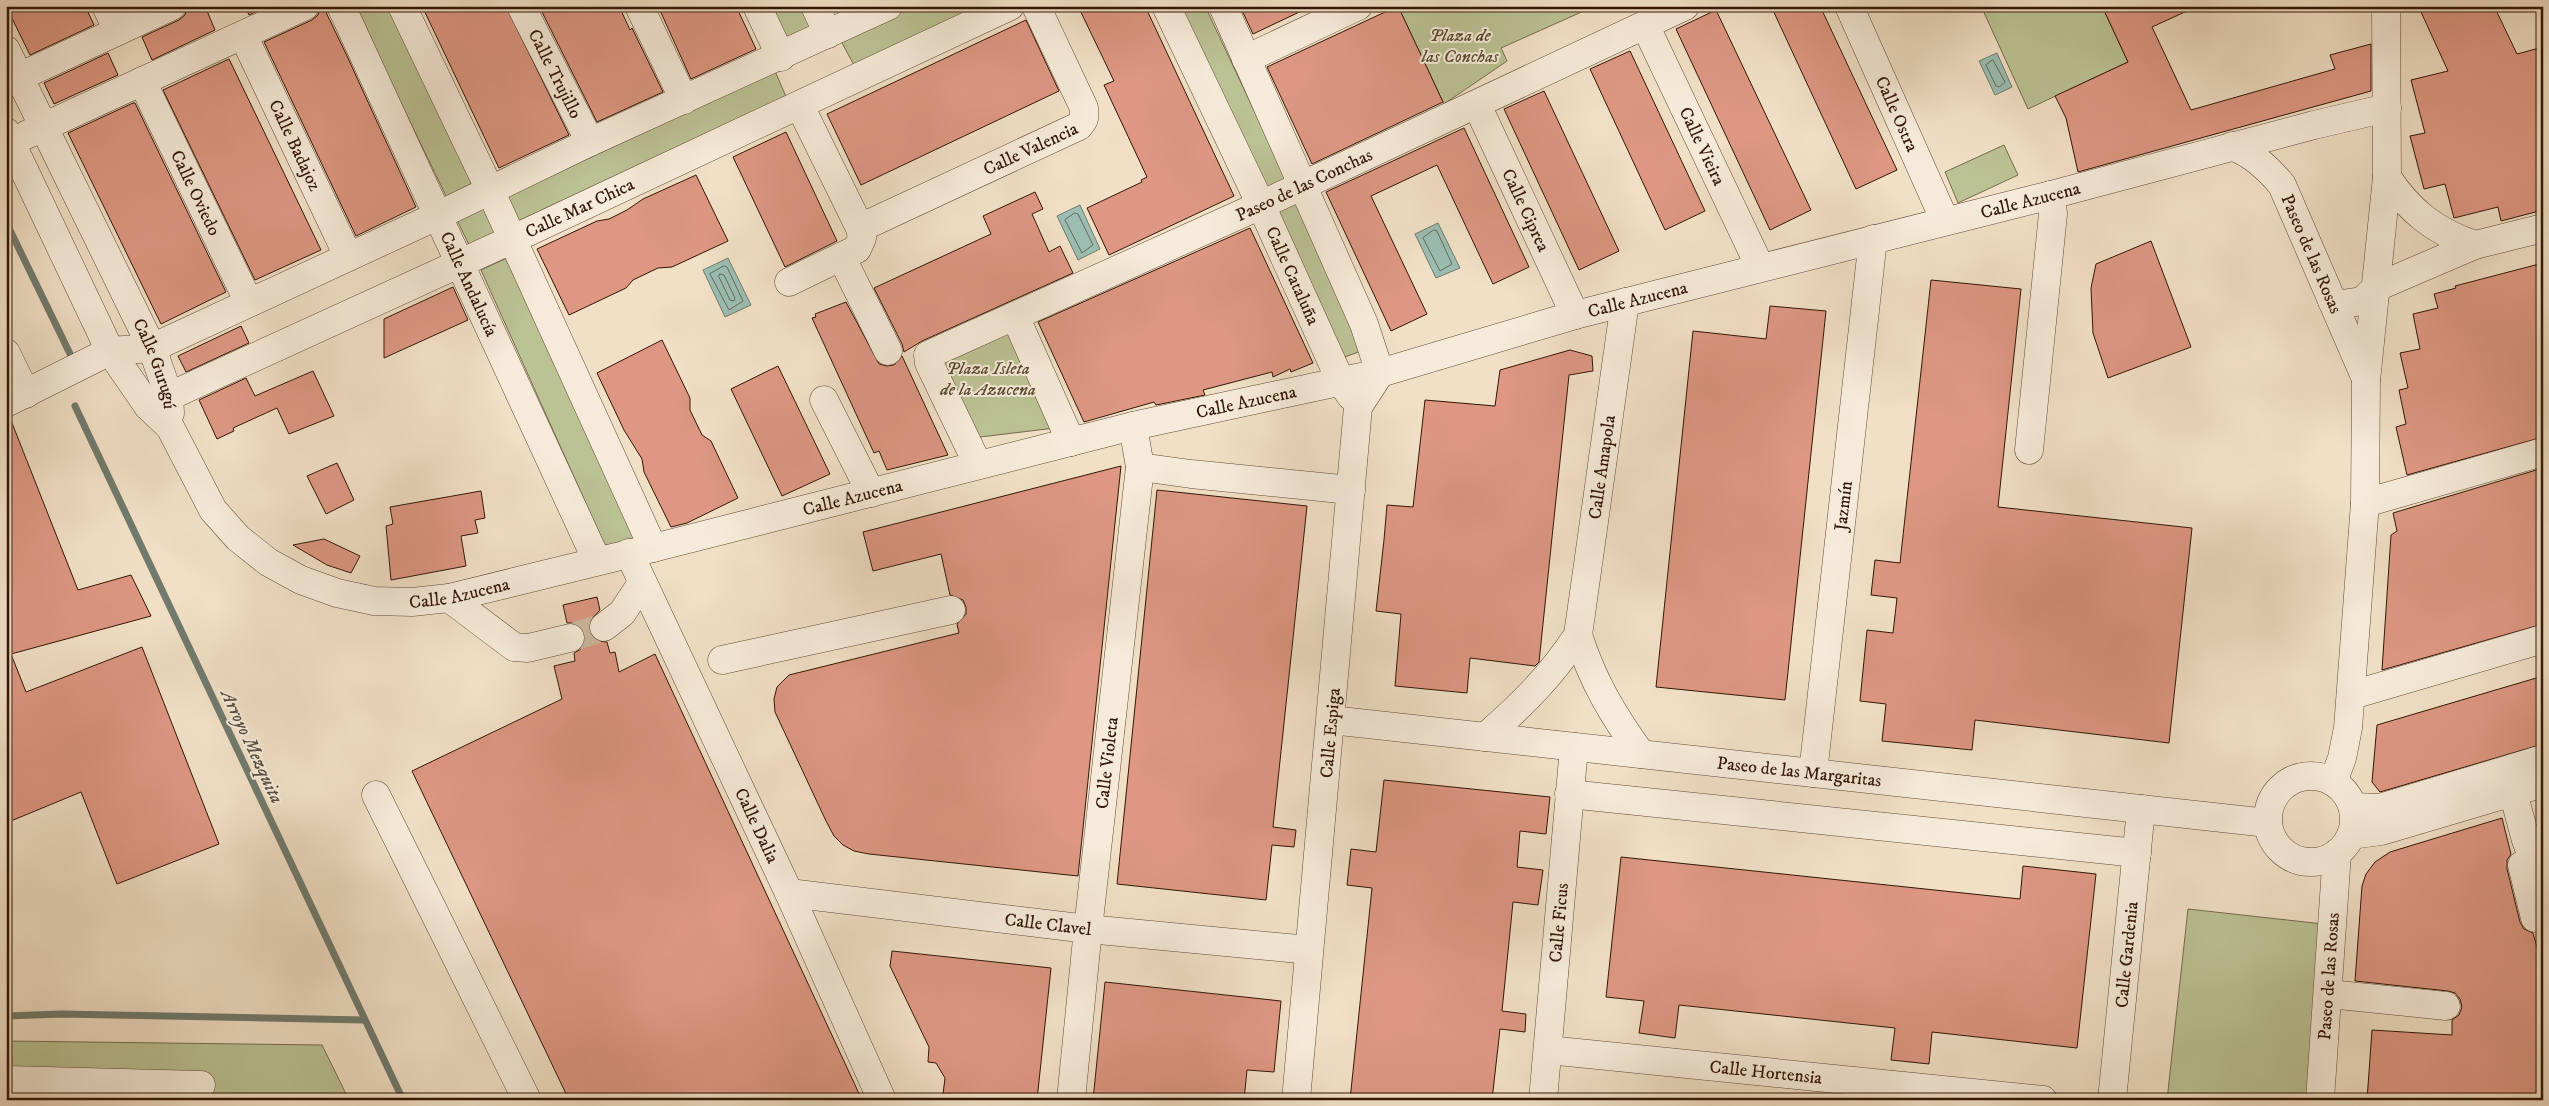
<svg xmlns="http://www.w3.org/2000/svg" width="2549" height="1106" font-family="'IM FELL DW Pica',serif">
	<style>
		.green { fill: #bbc294; stroke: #766c4d }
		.water { fill: #9bbdb2; stroke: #717a6d }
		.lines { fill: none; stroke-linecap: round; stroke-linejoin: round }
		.shore { stroke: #666a5c; stroke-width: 1 }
		.stream { stroke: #717a6d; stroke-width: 7 }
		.building { fill: #dd9782; stroke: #321606 }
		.minor-tunnel { stroke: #cbb8a0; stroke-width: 28; stroke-dasharray: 28 14; stroke-linecap: butt }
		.minor-casing { stroke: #624836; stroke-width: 29 }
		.minor { stroke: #f6ebda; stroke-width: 28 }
		.labels { text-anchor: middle; stroke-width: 4; stroke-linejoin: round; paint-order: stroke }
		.park-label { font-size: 18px; font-style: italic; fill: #5b4a31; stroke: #f6ebda }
		.street-label { font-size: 18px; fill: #321606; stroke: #f6ebda }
		.water-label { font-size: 19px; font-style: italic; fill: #575042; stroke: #f6ebda }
	</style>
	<rect width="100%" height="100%" fill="#f1e0c6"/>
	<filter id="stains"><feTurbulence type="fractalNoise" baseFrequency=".004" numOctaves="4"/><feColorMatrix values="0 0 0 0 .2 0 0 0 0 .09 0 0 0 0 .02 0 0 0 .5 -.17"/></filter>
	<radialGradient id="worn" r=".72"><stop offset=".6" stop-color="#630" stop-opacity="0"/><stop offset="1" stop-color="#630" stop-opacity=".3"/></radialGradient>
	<g class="green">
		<path d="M354,6h35l87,181 -28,13z"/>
		<path d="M767,6h36l11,24 -29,14z"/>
		<path d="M915,6h71l-131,61 -14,-26z"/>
		<path d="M1174,6h31l83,177 -25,12z"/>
		<path d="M1398,6h197l-94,42 6,13 -63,43z"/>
		<path d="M1981,6h121l26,56 -100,47z"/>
		<path d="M775,71l12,28 -269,125 -12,-27z"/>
		<path d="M2004,145l14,30 -60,28 -13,-31z"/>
		<path d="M1296,201l71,148 -28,10 -68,-147z"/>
		<path d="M486,207l14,26 -30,14 -13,-27z"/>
		<path d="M509,257l134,283 -37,8 -125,-278z"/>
		<path d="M1008,325l47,103 -83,10 -38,-80z"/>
		<path d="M2188,909l135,15 -15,176h-141z"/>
		<path d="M6,1041l316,4 27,55h-343z"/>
	</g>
	<g class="water">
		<path d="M1997,53l15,34 -17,8 -16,-34z"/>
		<path d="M1080,205l20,44 -22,11 -21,-44z"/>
		<path d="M1438,223l22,45 -24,10 -21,-44z"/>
		<path d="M728,258l23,47 -26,12 -22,-47z"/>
	</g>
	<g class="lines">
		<g class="shore">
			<path d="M1993,60l12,22 -6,5 -3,-1 -10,-21z"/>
			<path d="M1075,213l3,1 15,31 -11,8 -17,-33z"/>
			<path d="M1434,230l3,1 15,33 -12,7 -17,-33z"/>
			<path d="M724,266l3,1 16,34 -14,9 -19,-36z"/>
			<path d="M720,274l4,1 11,23 -1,3 -4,-1 -11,-23z"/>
		</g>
		<g class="stream">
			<path d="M6,222l69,142"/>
			<path d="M75,406l328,694"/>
			<path d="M6,1016l56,-2 302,6"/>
		</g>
	</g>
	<g class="building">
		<path d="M6,6h79l9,19 -64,30z"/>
		<path d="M187,6h18l10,24 -63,30 -10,-23 37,-17 6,-5z"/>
		<path d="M245,6h22l-18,9z"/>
		<path d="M320,6h3l24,50 69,151 -60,29 -92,-194 48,-22 6,-5z"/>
		<path d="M422,6h84l63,129 -70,33z"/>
		<path d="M539,6h80l11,24 2,-2 31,64 -66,30z"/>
		<path d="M658,6h78l20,43 -65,30z"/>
		<path d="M1078,6h67l89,190 -125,59 -22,-47 55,-26 -1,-2 6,-3 -43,-92 10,-4z"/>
		<path d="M1240,6h72l-59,28z"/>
		<path d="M1398,6l45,96 -131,62 -45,-97z"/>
		<path d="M1771,6h49l77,164 -41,19z"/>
		<path d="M2102,6h96l-46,21 39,83 144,-41 -5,-14 41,-11v47l-293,81 -12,-54 -11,-22 73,-34z"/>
		<path d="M2432,6h62l23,48 26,-7v163l-42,11 -3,-14 -44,11 -9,-34 -21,5 -14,-53 15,-3 -14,-53 37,-9 -27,-59z"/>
		<path d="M1716,10l95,200 -41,20 -94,-201z"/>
		<path d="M1026,20l33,71 -198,94 -34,-71z"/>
		<path d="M1630,51l75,160 -40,19 -75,-161z"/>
		<path d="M108,53l10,22 -64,29 -10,-21z"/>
		<path d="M229,59l92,191 -66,30 -92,-190z"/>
		<path d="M1544,91l75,160 -40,19 -75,-161z"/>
		<path d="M133,103h2l91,189 -65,32 -93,-191z"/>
		<path d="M1464,128l65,139 -36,17 -56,-119 -66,31 56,118 -36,17 -65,-139z"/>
		<path d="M786,132l51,109 -52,26 -52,-110z"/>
		<path d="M696,175l32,66 -56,26 -14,1 -25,12 -7,8 -57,27 -32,-66 60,-28 12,-2 18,-9 16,-11z"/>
		<path d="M1035,192l8,17 -11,5 17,38 11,-6 13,27 -151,68 -18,11 -2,-8 -28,-56 117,-54 -8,-18z"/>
		<path d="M1250,228l63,135 -22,9 -1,-3 -17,8 -1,-5 -69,18 2,5 -49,10 -2,-3 -70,20 -46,-100z"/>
		<path d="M2151,241l40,106 -83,31 -15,-45 -2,-45 5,-24z"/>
		<path d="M2543,263v174l-136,38 -11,-48 10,-3 -7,-34 9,-2 -8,-35 20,-4 -7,-35 25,-6 -4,-14 22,-6 -1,-2z"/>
		<path d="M1931,280l90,9 -23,218 194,21 -23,215 -194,-23 -3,30 -90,-9 4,-37 -26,-3 7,-71 26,3 4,-35 -26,-3 4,-35 25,3z"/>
		<path d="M453,287l15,33 -84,38v-39z"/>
		<path d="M846,302l33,62 8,2 7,-1 8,-9 46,99 -61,15 -8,-19 -5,2 -62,-135 4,-1 -1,-3z"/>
		<path d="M1770,306l56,5 -41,389 -129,-13 37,-356 73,8z"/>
		<path d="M241,326l8,17 -63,29 -8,-16z"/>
		<path d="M662,340l28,58v12l12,25 9,6 27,57 -51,25 -16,4 -27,-55 -2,-13 -18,-29 -27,-57z"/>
		<path d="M1570,350l22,6 1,15 -24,4 -30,287 -4,4 -65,-8 -3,35 -72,-7 6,-72 -25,-3 8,-71 3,-35 26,2 12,-107 70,6 5,-36z"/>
		<path d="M778,366l52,108 -48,22 -51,-107z"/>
		<path d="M313,371l21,45 -45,18 -12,-26 -44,20 1,3 -17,8 -18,-39 47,-22 9,18z"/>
		<path d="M6,418h4l68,172 53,-15 20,41 -140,38 15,38 116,-45 77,197 -102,40 -36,-92 -75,31z"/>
		<path d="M337,463l17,37 -28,14 -19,-38z"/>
		<path d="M1121,466l-43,410 -209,-22 -15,-3 -11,-6 -9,-9 -8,-15 -51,-109 -1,-13 3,-12 12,-12 170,-42 -2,-9 9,-10v-7l-3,-7 -13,-5 -9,-41 -68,17 -10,-39z"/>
		<path d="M2543,468v156l-161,46 9,-135 6,-4 -4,-18z"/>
		<path d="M1157,490l150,16 -34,321 23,3 -2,17 -22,-2 -6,55 -149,-16z"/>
		<path d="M481,491l4,27 -10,2 3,13 -17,3 5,30 -75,14 -5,-54 7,-2 -3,-17z"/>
		<path d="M324,539l36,17 -9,17 -24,-8 -34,-20z"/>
		<path d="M597,597l3,13 -10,11 -1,9 3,7 6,4 9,1 3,11 5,-1 4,20 36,-18 207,446h-293l-157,-329 150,-72 -8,-33 21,-5 -1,-8 7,-4 4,-6v-8l-4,-8 -7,-4h-7l-4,-18z"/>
		<path d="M2543,676v68l-163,48 -8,-10 5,-57z"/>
		<path d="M1384,780l166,17 -4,37 -26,-3 -3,36 26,3 -5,35 -25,-3 -11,109 24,3 -1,18 -25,-3 -8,71h-142l22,-212 -25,-3 4,-36 25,3z"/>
		<path d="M2502,818l9,36 -4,6v9l13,53 4,7 9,4 10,36v131h-176l5,-70 80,5v-15l7,-5 3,-8 -2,-8 -5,-6 -7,-2 -93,-10 7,-95 4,-12 9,-12 15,-10z"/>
		<path d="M1621,857l399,42 3,-33 73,8 -19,174 -145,-16 -3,32 -38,-4 4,-32 -216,-23 -4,33 -36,-5 5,-32 -38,-4z"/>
		<path d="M892,951l159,17 -14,132h-82l-3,-6h-9l2,-16 -9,-15 -8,-1 1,-15 -39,-81z"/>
		<path d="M1105,982l176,19 -7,71 -27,-2 -3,30h-151z"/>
	</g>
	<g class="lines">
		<path class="minor-tunnel" d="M570,638l34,-11"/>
		<g class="minor-casing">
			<g id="minor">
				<path d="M106,6l12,25"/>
				<path id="s1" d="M341,6l256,555"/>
				<path d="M402,6l88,184 163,358"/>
				<path id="s2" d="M521,6l69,136"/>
				<path d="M639,6l45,94"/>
				<path d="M757,6l24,51"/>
				<path d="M815,6l13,28"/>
				<path id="s3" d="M1166,6l95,199 80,177 10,14"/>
				<path d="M1223,6l141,318 16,49 -22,34 -62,693"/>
				<path id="s4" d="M1849,6l96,215"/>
				<path id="s5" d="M1645,25l115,242"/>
				<path id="s6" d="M243,35l105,221"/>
				<path id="s7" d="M6,50l146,298 17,48 1,17"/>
				<path d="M1246,59l112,-53"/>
				<path id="s8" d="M142,81l107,222"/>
				<path d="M6,83l166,-77"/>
				<path id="s9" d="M1477,105l98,210"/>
				<path id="s10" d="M6,132l104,219 38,55 22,21 43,83 25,28 30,24 33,18 36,13 37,8 38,1 37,-4 204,-50 480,-122 247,-53 195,-58 476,-120 263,-70 73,-17"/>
				<path d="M26,135l279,-129"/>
				<path id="s11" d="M2232,146c21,9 35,21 50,39l84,194"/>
				<path d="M2387,177c22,34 49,55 88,68"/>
				<path id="s12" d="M860,228l219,-102 5,-7v-11l-48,-102"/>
				<path d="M842,258l46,93"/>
				<path d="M789,282l68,-33 5,-11 -2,-10 -60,-122"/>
				<path d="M2332,301l10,3 20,-3 15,-14 98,-42 68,-17"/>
				<path d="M1015,316l56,126"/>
				<path d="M6,353l20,41"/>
				<path d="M824,400l47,93"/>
				<path d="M6,403l104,-52 42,-3 287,-133 151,-73 298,-136"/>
				<path id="s13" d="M148,406l365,-167 497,-233"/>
				<path d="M2029,450l24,-236 -2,-19"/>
				<path id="s14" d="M978,465l-49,-102 -1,-8 333,-150 424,-199"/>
				<path d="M1140,467l51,7 160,16"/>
				<path d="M2365,503l178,-51"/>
				<path id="s15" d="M629,553l160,340 93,207"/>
				<path d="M449,598l65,49 14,1 42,-10"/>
				<path d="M604,627l18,-14 20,-30"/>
				<path d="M1578,635c15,47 35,80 63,119"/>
				<path d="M722,660l229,-50"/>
				<path d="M2352,695l191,-56"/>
				<path id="s16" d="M1331,720l937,103"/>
				<path id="s17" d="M1485,737c36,-31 67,-62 93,-102l47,-333"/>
				<path id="s18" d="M1813,773l60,-534"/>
				<circle cx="2311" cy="819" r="43"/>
				<path d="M2333,782l9,-24 6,-30 17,-225 1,-122 21,-204 -1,-171"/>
				<path d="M2513,792l12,45 18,50"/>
				<path d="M1569,794l568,59"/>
				<path d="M376,795l151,305"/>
				<path d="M2353,807l27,1 163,-49"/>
				<path d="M2351,835l30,-4 162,-48"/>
				<path d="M2522,865l13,53"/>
				<path id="s19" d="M789,893l299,36 221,21"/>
				<path d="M2329,994l117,12"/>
				<path id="s20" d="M1548,1050l495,50"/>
				<path d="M6,1080l195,5"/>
				<path id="s21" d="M1071,1100l17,-171 52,-462 -7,-41"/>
				<path id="s22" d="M1543,1100l31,-353"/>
				<path id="s23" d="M2112,1100l29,-291"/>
				<path id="s24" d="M2320,1100l17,-247"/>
			</g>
		</g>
		<use href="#minor" class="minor"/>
	</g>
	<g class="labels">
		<g class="park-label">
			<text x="1460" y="41">Plaza de<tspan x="1460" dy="21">las Conchas</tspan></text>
			<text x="988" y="374">Plaza Isleta<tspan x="988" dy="21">de la Azucena</tspan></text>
		</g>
		<g class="street-label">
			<text dy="6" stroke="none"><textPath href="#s2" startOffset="76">Calle Trujillo</textPath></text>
			<text dy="6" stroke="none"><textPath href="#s4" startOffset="118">Calle Ostra</textPath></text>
			<text dy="6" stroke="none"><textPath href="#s6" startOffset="122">Calle Badajoz</textPath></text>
			<text dy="6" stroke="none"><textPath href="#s5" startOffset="134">Calle Vieira</textPath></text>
			<text dy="6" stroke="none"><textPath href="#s12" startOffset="188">Calle Valencia</textPath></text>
			<text dy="6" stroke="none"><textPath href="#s14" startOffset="534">Paseo de las Conchas</textPath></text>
			<text dy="6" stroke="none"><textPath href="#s8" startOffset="124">Calle Oviedo</textPath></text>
			<text dy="6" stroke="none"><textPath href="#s10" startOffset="2329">Calle Azucena</textPath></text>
			<text dy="6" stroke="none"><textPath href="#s13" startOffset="475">Calle Mar Chica</textPath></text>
			<text dy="6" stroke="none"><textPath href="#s9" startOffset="116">Calle Ciprea</textPath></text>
			<text dy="6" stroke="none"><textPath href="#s11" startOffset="139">Paseo de las Rosas</textPath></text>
			<text dy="6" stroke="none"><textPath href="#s3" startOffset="298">Calle Cataluña</textPath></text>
			<text dy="6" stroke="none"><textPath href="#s1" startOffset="306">Calle Andalucía</textPath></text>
			<text dy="6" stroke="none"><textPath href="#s10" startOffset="1924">Calle Azucena</textPath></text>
			<text dy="6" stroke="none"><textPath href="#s7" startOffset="348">Calle Gurugú</textPath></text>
			<text dy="6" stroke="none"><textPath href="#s10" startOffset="1519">Calle Azucena</textPath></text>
			<text dy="6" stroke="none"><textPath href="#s17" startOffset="308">Calle Amapola</textPath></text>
			<text dy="6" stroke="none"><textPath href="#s10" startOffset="1114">Calle Azucena</textPath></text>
			<text dy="6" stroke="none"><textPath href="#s18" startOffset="269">Jazmín</textPath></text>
			<text dy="6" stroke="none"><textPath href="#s10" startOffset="709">Calle Azucena</textPath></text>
			<text transform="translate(1330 733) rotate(-85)" y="6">Calle Espiga</text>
			<text dy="6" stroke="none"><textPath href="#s21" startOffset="339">Calle Violeta</textPath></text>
			<text dy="6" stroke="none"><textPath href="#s16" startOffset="471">Paseo de las Margaritas</textPath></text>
			<text dy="6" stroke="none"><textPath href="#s15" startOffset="301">Calle Dalia</textPath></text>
			<text dy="6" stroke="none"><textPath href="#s22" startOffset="178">Calle Ficus</textPath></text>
			<text dy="6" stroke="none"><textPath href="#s19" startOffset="261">Calle Clavel</textPath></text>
			<text dy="6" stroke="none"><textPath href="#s23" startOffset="146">Calle Gardenia</textPath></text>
			<text dy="6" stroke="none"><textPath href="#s24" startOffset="124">Paseo de las Rosas</textPath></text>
			<text dy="6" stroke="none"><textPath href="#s20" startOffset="219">Calle Hortensia</textPath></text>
		</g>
		<g class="water-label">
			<text transform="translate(253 746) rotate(65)" y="7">Arroyo Mezquita</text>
		</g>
	</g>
	<rect width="2549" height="1106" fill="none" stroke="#f1e0c6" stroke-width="25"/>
	<rect x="8" y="8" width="2534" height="1091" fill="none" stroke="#321606" stroke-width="2.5"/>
	<rect x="12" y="12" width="2524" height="1081" fill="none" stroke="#321606"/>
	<rect width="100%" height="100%" filter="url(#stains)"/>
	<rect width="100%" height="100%" fill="url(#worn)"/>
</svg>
